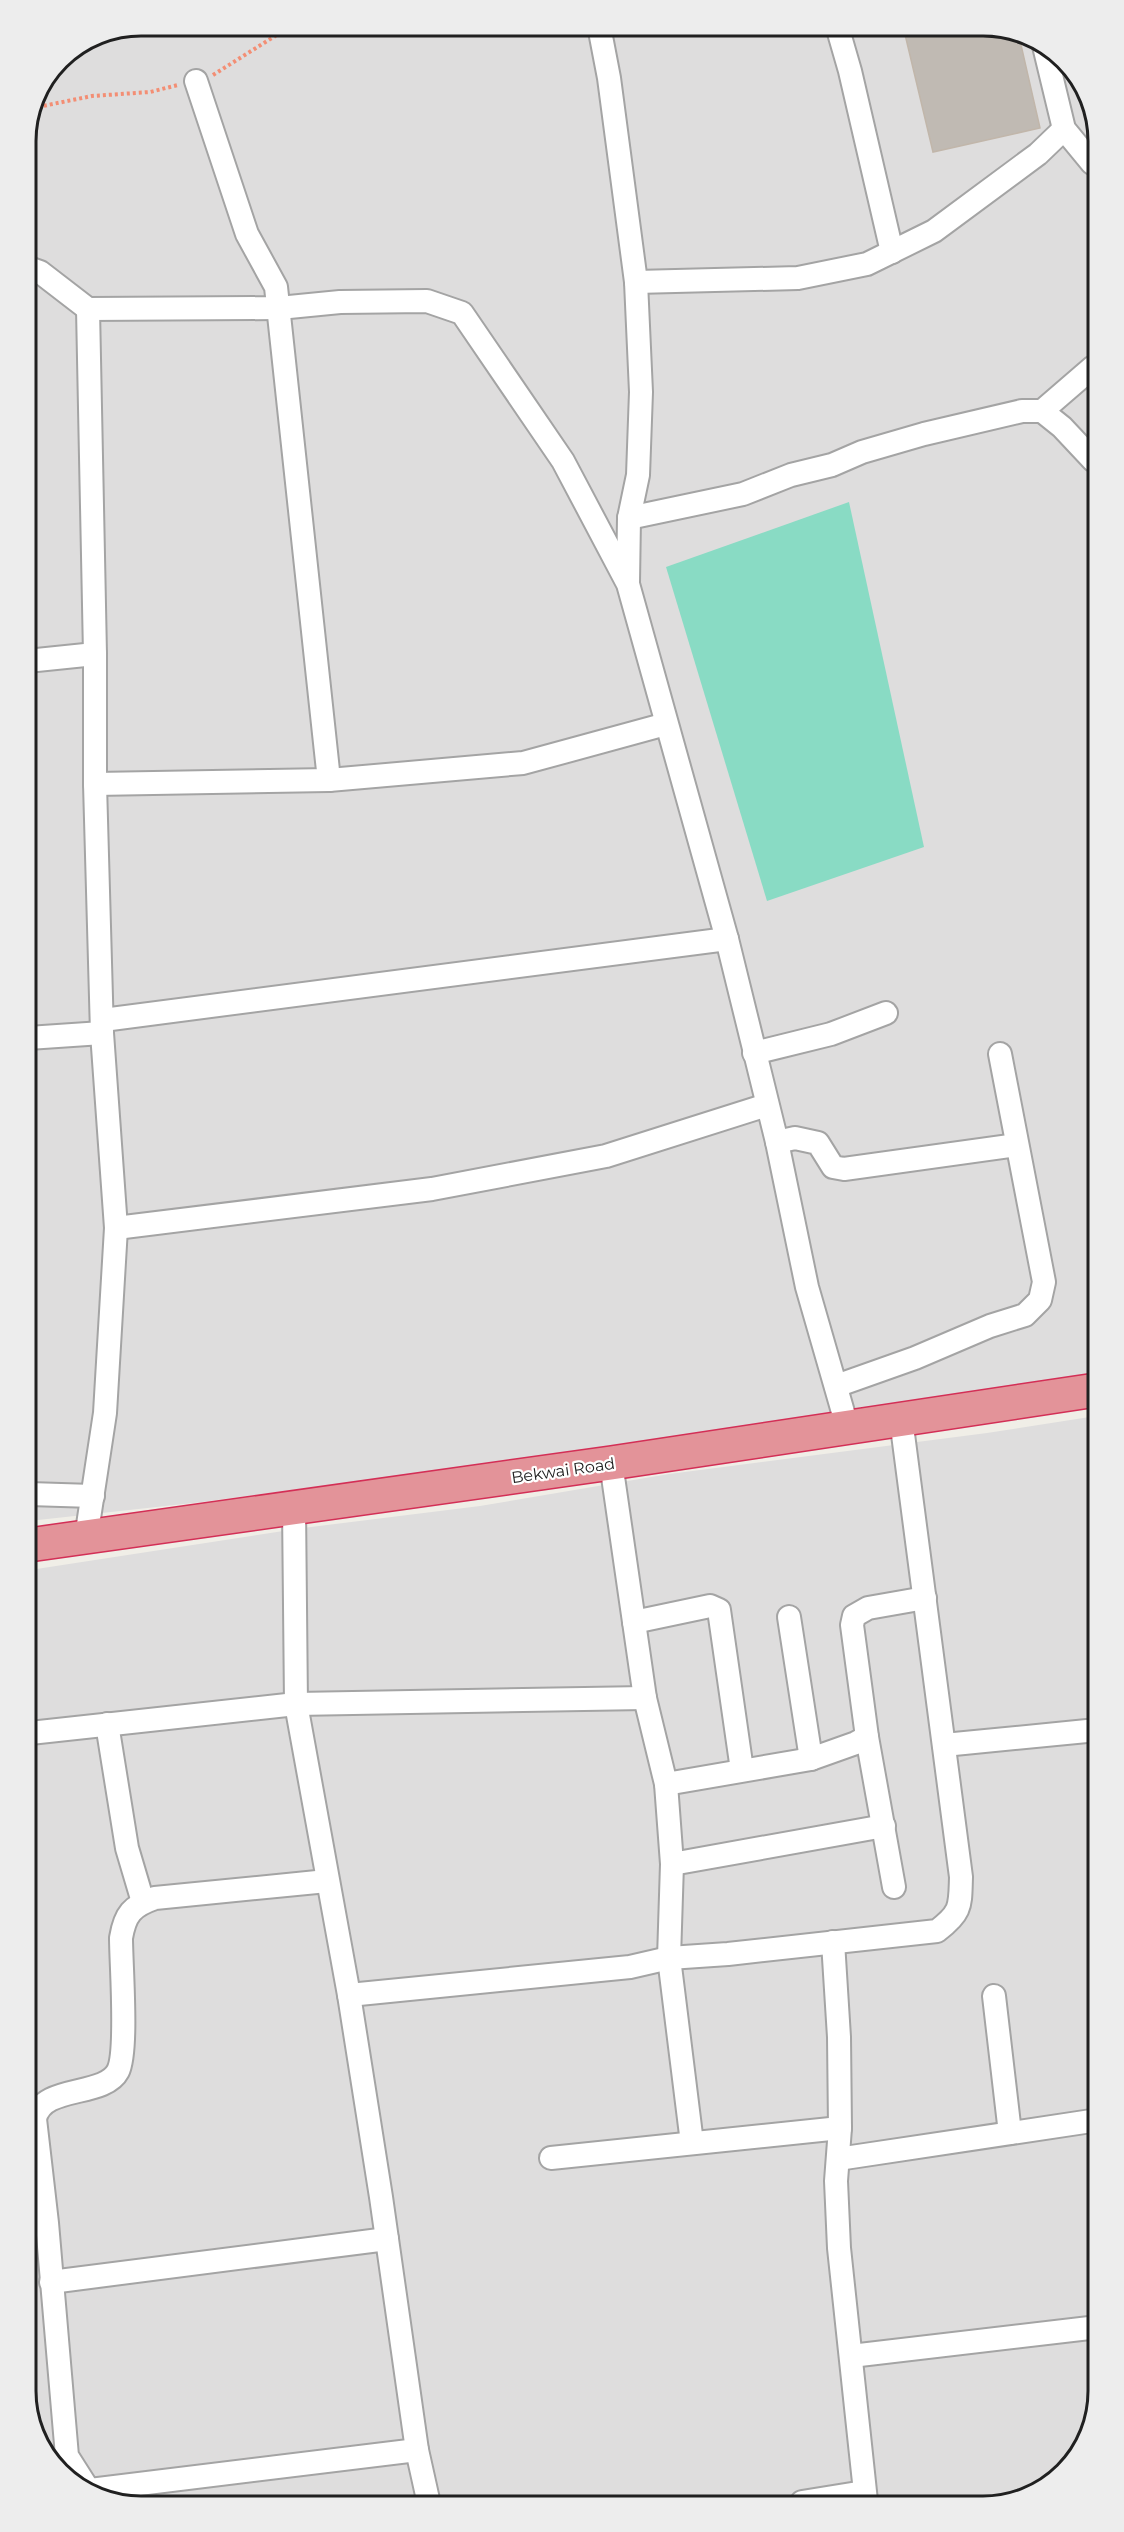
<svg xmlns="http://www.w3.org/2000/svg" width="1124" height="2532" font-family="Montserrat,sans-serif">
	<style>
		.residential { fill: #dedddd }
		.pitch { fill: #89dbc4 }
		.building { fill: #c0bab3; stroke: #c1b6aa; stroke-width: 1.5 }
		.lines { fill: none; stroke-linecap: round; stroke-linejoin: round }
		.minor-casing { stroke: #a4a4a4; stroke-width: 26 }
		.highway-casing { stroke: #d32f56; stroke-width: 36 }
		.path { stroke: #f38e74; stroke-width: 4; stroke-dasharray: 3 3; stroke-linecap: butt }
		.minor { stroke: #fff; stroke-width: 22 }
		.highway { stroke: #e39399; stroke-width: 33 }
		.labels { text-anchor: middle; stroke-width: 4.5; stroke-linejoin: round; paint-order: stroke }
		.street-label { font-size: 16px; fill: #202020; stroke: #fff }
		.rim { fill: none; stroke: #202020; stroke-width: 3 }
	</style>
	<rect width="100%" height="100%" fill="#f0eee7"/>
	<g class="residential">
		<path d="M141,26h850l62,23 39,55 4,1270 -214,38 -680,90 -173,19 -3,-1387 34,-75 37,-25z"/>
		<path d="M1096,1416l2,975 -19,64 -59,45 -887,6 -62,-23 -39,-55 -2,-858 273,-42 177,-22 189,-32 318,-41z"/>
	</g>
	<path class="pitch" d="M849,502l75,345 -157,54 -101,-334z"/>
	<path class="building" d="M903,26h88l28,10 21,92 -107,24z"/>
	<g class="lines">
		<g class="minor-casing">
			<g id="minor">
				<path d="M599,26l10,52 27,204 5,110 -3,83 -9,43 -1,64"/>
				<path d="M837,26l13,45 42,181"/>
				<path d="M1044,46l20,83 28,34"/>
				<path d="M196,81l51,153 29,53 53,493"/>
				<path d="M26,267l14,5 48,37 191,-1 61,-6 87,-1 35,12 101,148 65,123 99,355 50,203 30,145 40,139"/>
				<path d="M636,282l162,-4 69,-14 67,-33 104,-77 26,-25"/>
				<path d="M1042,411l51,-44"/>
				<path d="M629,518l114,-24 48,-19 41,-10 30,-13 62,-18 98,-23h20l20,16 31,33"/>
				<path d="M27,661l68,-7"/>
				<path d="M95,784l234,-4 194,-17 143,-39"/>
				<path d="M103,1020l624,-81"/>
				<path d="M28,1038l74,-5"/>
				<path d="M754,1053l77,-19 55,-21"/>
				<path d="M777,1142l18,-4 23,5 15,24 11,2 173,-24"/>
				<path d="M116,1228l316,-39 174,-33 161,-51"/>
				<path d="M836,1386l79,-28 75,-32 35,-11 15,-15 4,-18 -44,-228"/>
				<path d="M611,1463l34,235 21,86 6,80 -3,94 23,185"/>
				<path d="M29,1494l64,2"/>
				<path d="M294,1507l2,197 53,291 32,202 36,253 12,54"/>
				<path d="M86,1538l19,-125 11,-185 -14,-195 -7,-249v-130l-7,-345"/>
				<path d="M789,1617l22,142"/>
				<path d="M634,1622l76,-16 9,4 23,160"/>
				<path d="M107,1724l20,124 16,54"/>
				<path d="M30,1733l266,-29 349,-6"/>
				<path d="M867,1737l27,150"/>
				<path d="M944,1745l153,-15"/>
				<path d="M666,1784l145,-25 45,-16 11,-6 -15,-112 2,-9 14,-8 57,-10"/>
				<path d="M672,1864l212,-38"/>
				<path d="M833,1942l6,95 1,91 -4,53 3,67 27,253"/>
				<path d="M349,1995l281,-28 39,-9 59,-4 209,-23c25,-19 23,-25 24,-54l-60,-458"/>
				<path d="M994,1996l16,137"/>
				<path d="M551,2158l289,-30"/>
				<path d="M838,2159l260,-39"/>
				<path d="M51,2282l336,-43"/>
				<path d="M851,2356l247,-29"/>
				<path d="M88,2489l-21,-33 -20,-233 -12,-104c7,-35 69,-21 83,-48 10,-20 3,-106 3,-133 4,-24 11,-32 34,-40l172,-17"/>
				<path d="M90,2490l327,-40"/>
				<path d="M802,2502l62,-10"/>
			</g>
		</g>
		<g class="highway-casing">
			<path id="highway" d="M29,1545l582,-82 485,-73"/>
		</g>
		<g class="path">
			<path d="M213,75l78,-49"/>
			<path d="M38,107l54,-11 58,-4 28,-7"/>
		</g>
		<use href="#minor" class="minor"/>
		<use href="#highway" class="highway"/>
	</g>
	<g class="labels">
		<g class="street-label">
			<text transform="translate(563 1470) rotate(-8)" y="6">Bekwai Road</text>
		</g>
	</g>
	<path d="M0 0H1124V2532H0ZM141 36H983A105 105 0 0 1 1088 141V2391A105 105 0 0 1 983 2496H141A105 105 0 0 1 36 2391V141A105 105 0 0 1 141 36Z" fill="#ededed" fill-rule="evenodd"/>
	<path class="rim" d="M141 36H983A105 105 0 0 1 1088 141V2391A105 105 0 0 1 983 2496H141A105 105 0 0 1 36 2391V141A105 105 0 0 1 141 36Z"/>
</svg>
